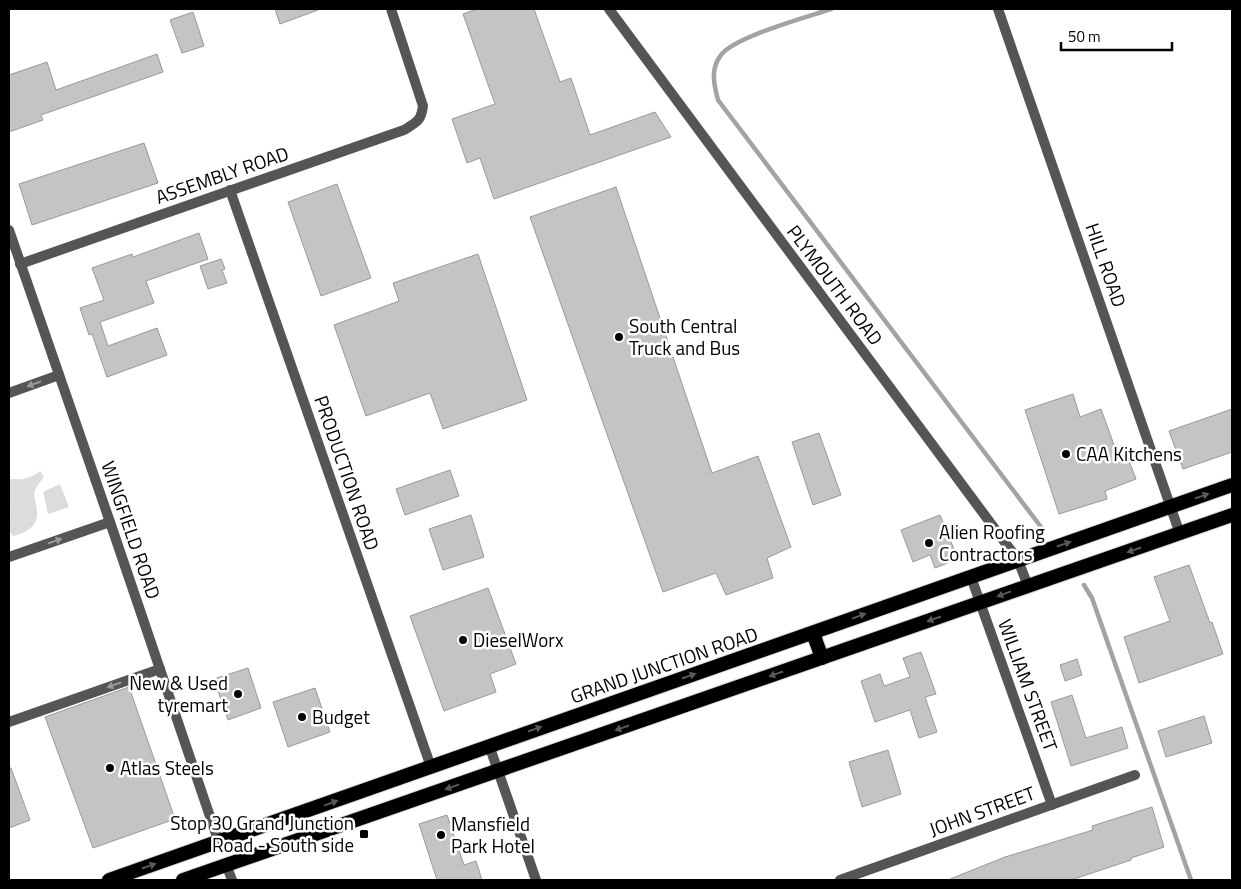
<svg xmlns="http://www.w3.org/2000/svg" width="1241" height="889" font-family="'Titillium Web',sans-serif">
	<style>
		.green { fill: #dcdcdc }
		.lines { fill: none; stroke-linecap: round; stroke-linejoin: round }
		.stream { stroke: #a3a3a3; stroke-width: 4.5 }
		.building { fill: #c4c4c4; stroke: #999 }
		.trunk-casing { stroke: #dbdbdb; stroke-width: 16 }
		.minor { stroke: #555; stroke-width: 10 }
		.trunk { stroke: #000; stroke-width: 14 }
		.oneway { fill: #999 }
		.oneway2 { fill: #595959 }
		.poi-dot { fill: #000; stroke: #fff; stroke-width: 2 }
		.labels { text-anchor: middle; stroke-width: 5; stroke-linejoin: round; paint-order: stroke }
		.street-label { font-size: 19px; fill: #000; stroke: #fff }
		.poi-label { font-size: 19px; fill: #000; stroke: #fff; text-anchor: start }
	</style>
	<rect width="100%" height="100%" fill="#fff"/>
	<g class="green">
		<path d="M40,471l4,6c-3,4 -7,8 -9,13 -2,6 1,13 2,20 2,16 -11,23 -24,26l-4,-6c3,-14 0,-35 0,-51 12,1 21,0 31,-8z"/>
		<path d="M60,484l9,23 -21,7 -5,-22z"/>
	</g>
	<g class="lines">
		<g class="stream">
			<path d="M831,9c-24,8 -97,28 -110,46 -11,14 -7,30 -3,45l326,431"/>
			<path d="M1084,585l8,13 99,282"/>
		</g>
	</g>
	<g class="building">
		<path d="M275,9h43v1l-38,14z"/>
		<path d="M477,9h57l26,73 11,-4 19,57 65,-23 16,25 -177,62 -14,-41 -13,5 -15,-44 43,-15 -32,-90z"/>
		<path d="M193,12l11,34 -22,7 -12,-33z"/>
		<path d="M157,54l6,18 -122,43 2,5 -34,12v-57l38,-13 9,28z"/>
		<path d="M144,143l14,40 -126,42 -13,-41z"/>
		<path d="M337,184l34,94 -50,18 -33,-94z"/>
		<path d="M616,187l96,286 46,-17 33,91 -24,11 6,20 -47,17 -10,-22 -53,19 -133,-375z"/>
		<path d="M199,233l9,26 -62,22 8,22 -54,19 8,24 49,-18 10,27 -60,22 -15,-43 -3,1 -9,-27 24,-8 -12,-32 40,-14 1,3z"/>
		<path d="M478,254l49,146 -84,29 -13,-36 -64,23 -32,-91 65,-24 -6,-18z"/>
		<path d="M221,259l4,10 -3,1 5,13 -19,6 -8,-23z"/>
		<path d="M1073,394l7,23 21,-8 17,47 8,-3 10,26 -31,12 2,8 -48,15 -34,-104z"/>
		<path d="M1232,409v43l-49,17 -14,-38z"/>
		<path d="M819,433l22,62 -28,10 -21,-63z"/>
		<path d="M450,470l9,26 -54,19 -9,-26z"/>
		<path d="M471,515l13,42 -41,13 -14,-41z"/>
		<path d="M940,515l18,44 -23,9 -5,-13 -17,7 -12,-32z"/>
		<path d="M1189,565l21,58 2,-1 11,32 -84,29 -15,-46 46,-16 -16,-44z"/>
		<path d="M488,588l28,76 -26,10 6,18 -52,19 -34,-95z"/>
		<path d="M921,652l15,42 -11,3 12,35 -18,6 -9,-28 -35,12 -14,-41 19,-7 4,12 26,-9 -7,-19z"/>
		<path d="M1077,659l5,16 -17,6 -5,-16z"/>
		<path d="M248,668l13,40 -33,12 -14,-41z"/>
		<path d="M129,687l46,132 -82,29 -48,-131z"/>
		<path d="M315,688l15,44 -42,15 -15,-45z"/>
		<path d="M1072,695l14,43 36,-11 6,21 -57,18 -20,-64z"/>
		<path d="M1204,716l8,27 -46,14 -8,-26z"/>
		<path d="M888,750l13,44 -39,13 -13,-45z"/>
		<path d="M9,768h2l19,52 -21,8z"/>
		<path d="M1152,807l12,40 -33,11v2l-60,20h-121v-1l55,-22 88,-27 -1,-4z"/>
		<path d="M447,815l17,50 12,-4 6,19h-45l-18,-56z"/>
	</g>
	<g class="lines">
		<g class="trunk-casing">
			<g id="trunk">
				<path d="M813,633l9,25"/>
				<path d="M109,880l1123,-395"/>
				<path d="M183,880l1049,-365"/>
			</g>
		</g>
		<g class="minor">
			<path d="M609,9l409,551 10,26"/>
			<path d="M998,9l182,525"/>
			<path d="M230,190l201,577"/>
			<path d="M9,230l101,292 109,321"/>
			<path d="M20,264l384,-134c13,-8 17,-9 19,-24l-32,-97"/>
			<path d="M9,393l50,-18"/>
			<path d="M9,557l101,-35"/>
			<path d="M971,577l81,228"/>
			<path d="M9,722l151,-53"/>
			<path d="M489,745l47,135"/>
			<path d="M226,864l6,16"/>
			<path d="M840,880l295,-105"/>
		</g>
		<use href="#trunk" class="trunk"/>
	</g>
	<defs><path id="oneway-solid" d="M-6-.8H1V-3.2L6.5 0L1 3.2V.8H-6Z" transform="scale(1.25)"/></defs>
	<g class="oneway">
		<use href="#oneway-solid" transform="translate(34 384) rotate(161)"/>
		<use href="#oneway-solid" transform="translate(55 541) rotate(-19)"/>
		<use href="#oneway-solid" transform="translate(114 685) rotate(161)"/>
	</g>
	<g class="oneway2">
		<use href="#oneway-solid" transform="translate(1202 496) rotate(-19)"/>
		<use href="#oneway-solid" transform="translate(1064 544) rotate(-19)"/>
		<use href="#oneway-solid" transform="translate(1134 550) rotate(161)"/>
		<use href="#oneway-solid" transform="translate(1004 594) rotate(160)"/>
		<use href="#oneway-solid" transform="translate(859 616) rotate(-20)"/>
		<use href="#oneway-solid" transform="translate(934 619) rotate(161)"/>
		<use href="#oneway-solid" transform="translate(776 674) rotate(161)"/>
		<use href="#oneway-solid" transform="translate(689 676) rotate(-19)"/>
		<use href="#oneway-solid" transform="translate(622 728) rotate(161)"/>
		<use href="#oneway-solid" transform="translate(535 729) rotate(-19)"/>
		<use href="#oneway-solid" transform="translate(452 787) rotate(161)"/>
		<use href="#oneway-solid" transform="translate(331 803) rotate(-20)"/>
		<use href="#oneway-solid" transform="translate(149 866) rotate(-19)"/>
	</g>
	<g class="poi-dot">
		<circle cx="619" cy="337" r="5"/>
		<circle cx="1066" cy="454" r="5"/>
		<circle cx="929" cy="543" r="5"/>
		<circle cx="463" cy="640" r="5"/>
		<circle cx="238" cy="694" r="5"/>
		<circle cx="302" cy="717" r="5"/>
		<circle cx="110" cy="768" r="5"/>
		<rect x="359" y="829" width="10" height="10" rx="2.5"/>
		<circle cx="441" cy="835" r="5"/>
	</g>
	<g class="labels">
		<g class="street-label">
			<text transform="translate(222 175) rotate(-19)" y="7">ASSEMBLY ROAD</text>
			<text transform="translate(1106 265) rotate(71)" y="7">HILL ROAD</text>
			<text transform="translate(835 285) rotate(53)" y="7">PLYMOUTH ROAD</text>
			<text transform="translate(347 473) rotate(71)" y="7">PRODUCTION ROAD</text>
			<text transform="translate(131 530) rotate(71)" y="7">WINGFIELD ROAD</text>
			<text transform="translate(664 665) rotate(-19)" y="7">GRAND JUNCTION ROAD</text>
			<text transform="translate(1028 685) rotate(70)" y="7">WILLIAM STREET</text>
			<text transform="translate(982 811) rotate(-20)" y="7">JOHN STREET</text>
		</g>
		<g class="poi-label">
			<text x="629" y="333">South Central<tspan x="629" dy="22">Truck and Bus</tspan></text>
			<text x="1076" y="461">CAA Kitchens</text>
			<text x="939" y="539">Alien Roofing<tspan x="939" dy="22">Contractors</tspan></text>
			<text x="473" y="647">DieselWorx</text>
			<text x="228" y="690" text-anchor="end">New &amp; Used<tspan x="228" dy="22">tyremart</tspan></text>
			<text x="312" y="724">Budget</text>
			<text x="120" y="775">Atlas Steels</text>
			<text x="354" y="830" text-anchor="end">Stop 30 Grand Junction<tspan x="354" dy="22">Road - South side</tspan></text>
			<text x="451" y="831">Mansfield<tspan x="451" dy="22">Park Hotel</tspan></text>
		</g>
	</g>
	<rect width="1241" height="889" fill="none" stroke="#000000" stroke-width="20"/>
	<path d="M1061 42v8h111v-8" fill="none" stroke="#000000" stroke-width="2.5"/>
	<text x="1068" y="42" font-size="15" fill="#000000" stroke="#ffffff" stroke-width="4" paint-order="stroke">50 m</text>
</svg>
